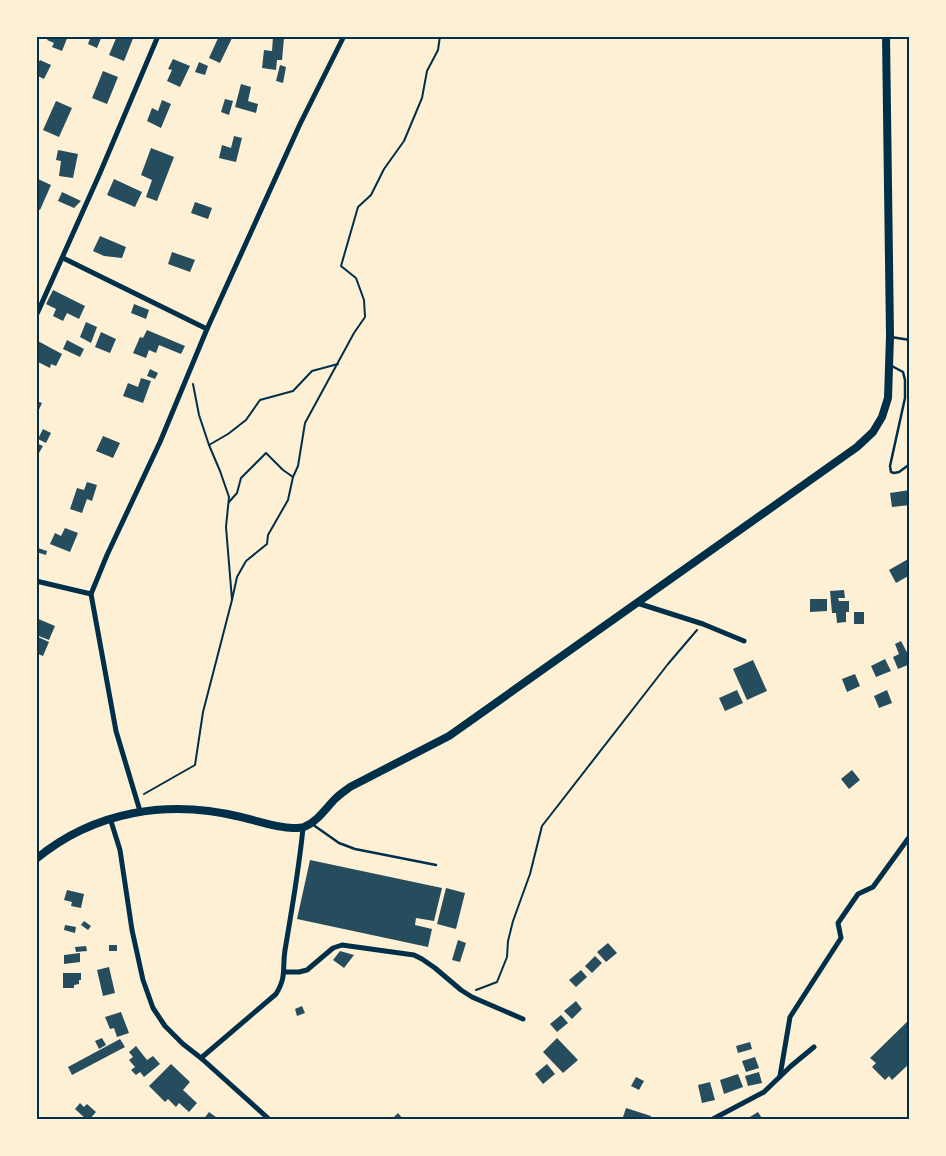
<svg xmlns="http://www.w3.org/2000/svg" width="946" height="1156" font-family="Rubik,sans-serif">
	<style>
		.building { fill: #264d5e }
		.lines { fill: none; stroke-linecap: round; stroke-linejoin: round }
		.path { stroke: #003049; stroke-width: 2 }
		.service { stroke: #003049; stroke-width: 2.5 }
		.minor { stroke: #003049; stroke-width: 5 }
		.secondary { stroke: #003049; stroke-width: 8 }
		.neatline { fill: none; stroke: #003049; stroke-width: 2 }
	</style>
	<rect width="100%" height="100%" fill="#fdf0d5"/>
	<g class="building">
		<path d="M49,36h19l-6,15 -10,-4 2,-4 -7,-3z"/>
		<path d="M91,36h11l-5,12 -9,-4z"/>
		<path d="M117,36h17l-10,25 -15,-6z"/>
		<path d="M219,36h14l-13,27 -11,-5z"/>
		<path d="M273,37l11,1 -2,22h-5l-1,10 -14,-2 2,-18 8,1z"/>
		<path d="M173,59l17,7 -10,21 -13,-6 5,-11 -4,-1z"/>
		<path d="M40,60l11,5 -7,14 -8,-4v-8z"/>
		<path d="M199,62l9,4 -3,9 -10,-3z"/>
		<path d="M280,65l6,2 -3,16 -7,-2z"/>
		<path d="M103,71l15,6 -11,27 -15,-6z"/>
		<path d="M241,84l10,3 -3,14 10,3 -2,9 -21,-6z"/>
		<path d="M225,99l8,2 -4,14 -8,-3z"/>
		<path d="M162,100l9,4 -10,24 -14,-7 5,-13 6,3z"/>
		<path d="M56,101l16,7 -13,29 -16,-7z"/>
		<path d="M234,136l8,2 -6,24 -17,-4 3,-13 9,3z"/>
		<path d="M151,148l23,9 -17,44 -11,-4 6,-17 -11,-5z"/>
		<path d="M58,150l20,4 -5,24 -14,-2 2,-15 -5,-1z"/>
		<path d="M38,179l13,6 -11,25 -4,-2v-25z"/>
		<path d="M114,179l28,13 -7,15 -28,-12z"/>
		<path d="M62,192l19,9 -7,7 -16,-7z"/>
		<path d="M195,202l17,6 -4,11 -17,-6z"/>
		<path d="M100,236l26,11 -4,11 -18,-2 -11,-5z"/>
		<path d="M172,252l23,8 -5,12 -22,-8z"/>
		<path d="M53,290l32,16 -6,13 -12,-6 -4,8 -10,-5 3,-7 -10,-5z"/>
		<path d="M134,304l15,6 -3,9 -15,-6z"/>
		<path d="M86,322l11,5 -6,16 -11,-6z"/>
		<path d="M147,330l38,16 -4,8 -22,-9 -3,8 -7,-3 -3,8 -13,-5 7,-16 3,1z"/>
		<path d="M101,332l15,7 -6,14 -15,-6z"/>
		<path d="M36,340l26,14 -6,12 -5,-2 -1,4 -12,-6 1,-3 -3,-2z"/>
		<path d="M67,340l17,9 -4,8 -17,-8z"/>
		<path d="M150,369l8,4 -3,6 -8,-3z"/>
		<path d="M141,378l10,3 -8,22 -20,-7 5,-13 10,4z"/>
		<path d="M36,401l6,2 -6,13z"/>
		<path d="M43,429l8,4 -5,10 -8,-4z"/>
		<path d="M103,436l17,7 -7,15 -17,-7z"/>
		<path d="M36,443l7,3 -7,12z"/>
		<path d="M87,482l10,3 -5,16 -5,-2 -5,14 -12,-4 7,-21 7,2z"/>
		<path d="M910,490v15l-18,2 -2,-14z"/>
		<path d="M65,528l13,5 -8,19 -20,-8 5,-11 6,3z"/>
		<path d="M38,548l9,3 -1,4 -10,-3z"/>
		<path d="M910,558v17l-14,8 -7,-13z"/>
		<path d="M844,590l1,8h-7l1,3h10v11h-3v10l-9,1 -1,-10h-4l-2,-22z"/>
		<path d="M810,599h17v12l-17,1z"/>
		<rect x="854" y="612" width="10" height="12"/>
		<path d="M36,618l19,8 -6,14 -13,-5z"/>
		<path d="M36,636l13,6 -6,14 -7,-3z"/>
		<path d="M901,641l9,17v6l-12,5 -5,-12 6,-3 -4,-10z"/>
		<path d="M885,659l6,12 -15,6 -5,-11z"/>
		<path d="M753,660l14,31 -20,9 -14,-31z"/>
		<path d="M855,674l5,12 -13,6 -5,-13z"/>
		<path d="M737,690l6,13 -18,8 -6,-13z"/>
		<path d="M887,690l5,13 -13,5 -5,-12z"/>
		<path d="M852,770l8,10 -11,9 -8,-10z"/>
		<path d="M310,860l132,28 -8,33 -18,-3 -1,7 17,4 -4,18 -131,-28z"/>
		<path d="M446,888l19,5 -9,36 -19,-5z"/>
		<path d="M67,890l17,4 -3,14 -10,-2 1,-4 -8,-2z"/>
		<path d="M84,921l7,5 -3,4 -7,-5z"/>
		<path d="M65,925l11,2 -1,6 -11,-3z"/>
		<path d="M458,940l8,3 -6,19 -8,-2z"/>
		<path d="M608,943l9,10 -11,9 -9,-10z"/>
		<rect x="109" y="945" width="8" height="6"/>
		<path d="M86,946l1,5 -11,1 -1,-5z"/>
		<path d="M340,951l14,4 -10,13 -11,-8z"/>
		<path d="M80,953v9l-16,2v-9z"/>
		<path d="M595,956l7,7 -10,10 -7,-7z"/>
		<path d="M109,967l6,26 -12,3 -6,-26z"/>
		<path d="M581,970l6,7 -11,10 -7,-7z"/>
		<path d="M63,973h18v7h-2v4l-5,1v3h-11z"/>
		<path d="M576,1001l6,8 -10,10 -8,-8z"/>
		<path d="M302,1006l3,7 -8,3 -2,-7z"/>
		<path d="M121,1012l8,21 -12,4 -3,-9 -4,1 -5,-12z"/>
		<path d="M561,1015l7,8 -11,9 -7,-8z"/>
		<path d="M910,1019v44l-18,17 -3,-4 -4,4 -13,-13 4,-4 -6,-5z"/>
		<path d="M102,1038l4,7 -7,4 -4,-8z"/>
		<path d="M557,1038l21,22 -15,13 -20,-21z"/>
		<path d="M120,1039l5,8 -53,28 -4,-8z"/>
		<path d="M750,1042l2,7 -14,4 -2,-7z"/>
		<path d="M136,1046l11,14 6,-4 7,8 -16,13 -4,-5 -4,3 -5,-5 4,-3 -6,-7 4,-3 -4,-5z"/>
		<path d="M755,1057l4,11 -13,4 -4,-11z"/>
		<path d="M171,1064l19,18 -7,8 14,13 -8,9 -10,-9 -3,4 -8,-8 -3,3 -16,-16z"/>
		<path d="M547,1064l8,10 -12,10 -8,-10z"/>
		<path d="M759,1072l3,11 -14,3 -3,-10z"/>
		<path d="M738,1074l5,13 -19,7 -4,-14z"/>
		<path d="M636,1077l8,4 -5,9 -8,-4z"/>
		<path d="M710,1082l5,18 -13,3 -4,-18z"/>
		<path d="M80,1103l4,4 3,-3 9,8 -7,8h-2l-12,-11z"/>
		<path d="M626,1108l25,8 -1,4h-28z"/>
		<path d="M209,1112l11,8h-17z"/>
		<path d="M758,1112l5,8h-18z"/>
		<path d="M398,1113l6,7h-13z"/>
	</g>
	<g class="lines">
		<g class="path">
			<path d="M193,384l6,31 10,30 11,26 9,26 -3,30 6,73 5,-23 9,-16 21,-17 1,-9 20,-35 5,-23 5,-11 7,-43 49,-90 11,-16 -1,-17 -8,-22 -15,-12 17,-59 13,-12 13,-26 20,-28 18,-43 5,-27 11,-21 2,-14"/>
			<path d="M209,445l19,-11 18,-14 14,-20 33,-9 19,-20 26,-7"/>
			<path d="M229,502l8,-9 4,-15 25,-25 17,17 10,7"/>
			<path d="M144,794l51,-29 8,-53 29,-112"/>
			<path d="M476,990l21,-8 10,-25 1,-16 5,-20 17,-47 12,-48 126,-162 29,-34"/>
		</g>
		<g class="service">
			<path d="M891,337l19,3"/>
			<path d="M890,365l13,7 2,8v18l-15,68 1,6 3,1 5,-1 11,-8"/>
			<path d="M312,824l27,19 16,6 81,16"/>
		</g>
		<g class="minor">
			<path d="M63,258l144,71"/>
			<path d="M36,316l64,-143 58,-137"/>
			<path d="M36,581l55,13"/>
			<path d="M637,603l66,21 41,17"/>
			<path d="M140,811l-24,-80 -25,-137 16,-39 53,-113 47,-113 93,-205 44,-88"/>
			<path d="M110,818l10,32 12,80 11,50 10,28 12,18 18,18 18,14 69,62"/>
			<path d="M285,972h14l8,-2 26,-22 9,-3 72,10 8,4 13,9 26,22 11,7 51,22"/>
			<path d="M201,1058l75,-64c11,-18 6,-25 9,-44 7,-41 14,-81 18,-122"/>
			<path d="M780,1076l10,-59 51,-79 -3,-15 20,-29 15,-7 37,-51"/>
			<path d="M711,1120l53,-28 27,-26 23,-19"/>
		</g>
		<path class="secondary" d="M36,859c58,-48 132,-60 205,-42 18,4 34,11 52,11 4,0 8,0 11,-1 13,-5 22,-19 31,-28 5,-5 10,-8 15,-12l99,-51 408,-289 16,-15 9,-15 6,-19 2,-62 -4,-300"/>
	</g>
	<rect width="946" height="1156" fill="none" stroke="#fdf0d5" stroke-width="75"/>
	<rect x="38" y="38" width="870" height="1080" class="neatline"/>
</svg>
